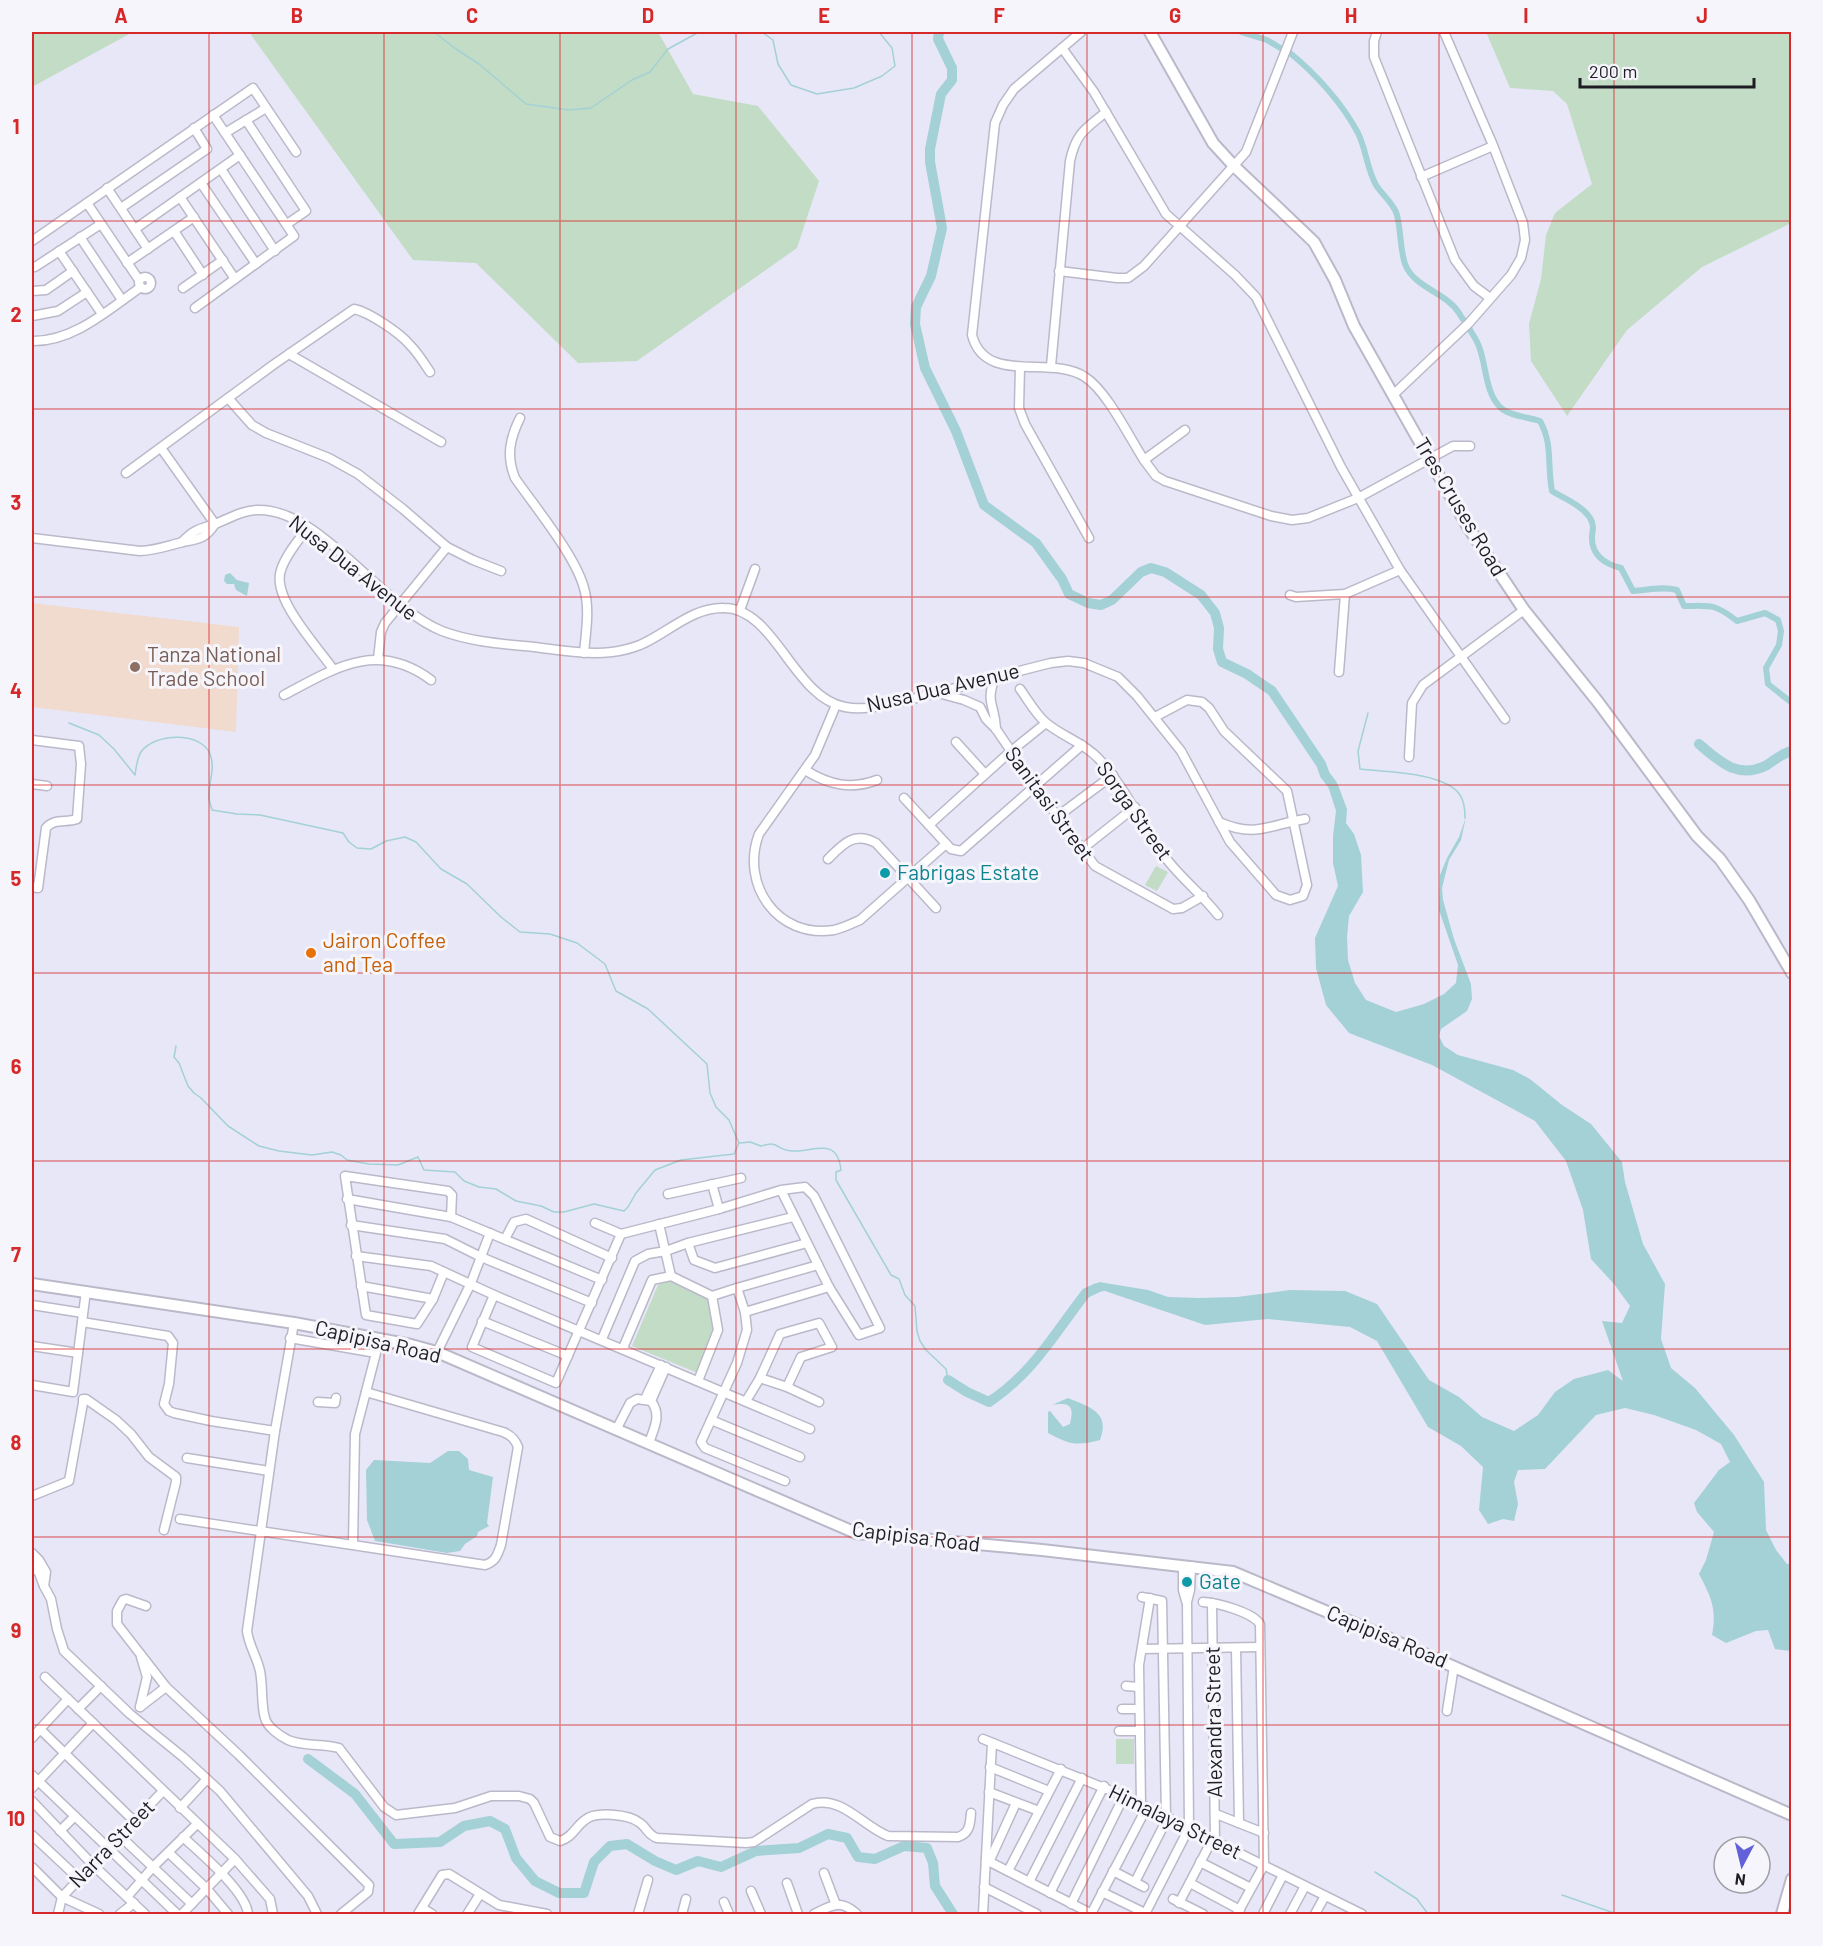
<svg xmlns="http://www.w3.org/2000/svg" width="1823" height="1946" font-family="Barlow,sans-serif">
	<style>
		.education { fill: #f1dace }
		.green { fill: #c2dcc5 }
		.water { fill: #a3d1d5 }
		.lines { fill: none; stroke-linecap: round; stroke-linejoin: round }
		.stream { stroke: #a3d1d5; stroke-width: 1.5 }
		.canal { stroke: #a3d1d5; stroke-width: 6 }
		.river { stroke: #a3d1d5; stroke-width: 10 }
		.minor-casing { stroke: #bab9c9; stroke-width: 11 }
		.major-casing { stroke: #bab9c9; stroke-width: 14 }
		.minor { stroke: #fff; stroke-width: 8 }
		.major { stroke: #fff; stroke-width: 10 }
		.grid { fill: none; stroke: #d62828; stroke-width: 1.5; stroke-opacity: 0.55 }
		.education-dot { fill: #8d6e63; stroke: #f6f5fc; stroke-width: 2 }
		.culture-dot { fill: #0f9aa8; stroke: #f6f5fc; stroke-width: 2 }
		.food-dot { fill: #e8710a; stroke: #f6f5fc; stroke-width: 2 }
		.labels { text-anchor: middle; stroke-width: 6; stroke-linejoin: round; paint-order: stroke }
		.street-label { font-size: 21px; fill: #1e1d23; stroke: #f6f5fc }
		.education-label { font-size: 21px; fill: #785e54; stroke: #f6f5fc; text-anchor: start }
		.culture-label { font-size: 21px; fill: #0d838f; stroke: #f6f5fc; text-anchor: start }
		.food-label { font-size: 21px; fill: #c56008; stroke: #f6f5fc; text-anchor: start }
		.neatline { fill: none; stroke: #d62828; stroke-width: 2 }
		.grid-label { font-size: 20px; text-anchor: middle; font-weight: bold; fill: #d62828 }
	</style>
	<rect width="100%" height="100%" fill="#e8e7f8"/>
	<path class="education" d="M32,603l207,24 -3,105 -204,-25z"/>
	<g class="green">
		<path d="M32,32h101l-101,55z"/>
		<path d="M249,32h409l35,62 65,12 61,75 -22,67 -160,113 -59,2 -102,-100 -63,-3z"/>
		<path d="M1486,32h305v191l-89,44 -75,63 -60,86 -36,-55 -2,-37 12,-45 5,-44 9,-22 37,-29 -25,-80 -14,-13 -43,-3z"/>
		<path d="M1156,866l12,6 -11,19 -12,-6z"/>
		<path d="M669,1280l41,18 6,30 -16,46 -68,-28 26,-61z"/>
		<rect x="1116" y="1739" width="18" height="25"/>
	</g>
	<g class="water">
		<path d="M230,573l7,7 12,3 -2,13 -11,-6 -2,-6h-7l-3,-3 1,-6z"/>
		<path d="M1272,691l66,94 9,24 -1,14 8,11 7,21 2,37 -14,24 -2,21 1,23 7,23 11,17 30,12 28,-8 20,-10 12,-11 2,-18 -19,-55 1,-35 7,-17 12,-21 7,-20 -5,23 -12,20 -7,28 1,12 11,39 17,45 1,15 -5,12 -26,18 -2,7 5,10 14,9 55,15 17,9 32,26 29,19 31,38 3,20 18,62 22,40 -4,55 10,29 24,20 39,47 30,47 2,48 10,20 11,14h4v87l-16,-2 -7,-19 -12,1 -30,12 -14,-8c5,-27 -1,-38 -13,-61l7,-14 8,-28 -17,-20 -3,-9 25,-33 11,-8 -9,-18 -25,-14 -42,-15 -29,-7 -29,7 -51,54 -27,1 -4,12 4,22 -4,17 -11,-2 -15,5 -9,-14 4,-43 -22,-21 -33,-19 -51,-86 -27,-14 -82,-8 -63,6 -100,-34 -19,2 13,-11 49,8 20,7 31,1 38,-1 53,-7 55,1 32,13 52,76 30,17 23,20 32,14 24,-16 17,-23 19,-13 34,-9 15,11 -21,-60 20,2 8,-17 -16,-22 -23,-25 -8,-49 -17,-49 -31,-40 -103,-56 -83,-32 -23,-28 -10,-37 -1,-30 23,-52 -5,-23v-27l3,-25 -15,-47z"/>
		<path d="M1068,1398c21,9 43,14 32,42 -23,6 -30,5 -52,-7v-21l2,-1 13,16 7,-3c5,-19 -1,-22 -18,-19z"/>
		<path d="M448,1451h11l9,8 1,11 24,7 -6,46 2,3 -11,6 -1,4 -12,8 -5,7 -13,2 -72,-12 -8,-21 -1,-50 8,-10 56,3z"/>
	</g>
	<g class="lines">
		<g class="stream">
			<path d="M434,32l22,17 23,15 47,40 43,6 22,-2 41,-28 18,-8 18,-23 31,-17"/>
			<path d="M762,32l11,8 5,24 13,21 26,9 37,-6 28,-12 13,-10 -3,-18 -13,-16"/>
			<path d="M938,32v7"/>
			<path d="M1368,713l-10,38 2,18c25,3 85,3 100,26 4,6 5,16 5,23"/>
			<path d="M69,723l30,12 15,14 21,26c1,-6 2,-17 6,-23 13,-19 60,-21 69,2 6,15 -2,28 -1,43 0,4 2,9 3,13l25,4 23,1 83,18 6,9 8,6 14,1 15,-8 19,-4 11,5 25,27 26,15 34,33 19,15 30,2 27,9 28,21 11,27 32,18 59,55 3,29 6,14 13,13 10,23"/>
			<path d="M176,1046l-2,11 5,6 9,23 6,7 7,5 27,28 31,20 20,5 33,4 20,-3 9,3 6,5 22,4 29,1 20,-8 6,13 31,2 9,9 15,6 17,2 20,12 25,5 13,6h10l30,-8 30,7 4,-4 8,-14 19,-23 26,-10 53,-6 5,-11"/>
			<path d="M740,1143l10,-1 11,4c20,-6 13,4 31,5 20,2 45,-16 49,19l-5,2v8l55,95 8,4 6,16 10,11 2,25 3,10 6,9 20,19 2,11"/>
			<path d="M1375,1872l42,27 11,15"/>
			<path d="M1562,1895l55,19"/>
		</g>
		<g class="canal">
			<path d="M1241,32l26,8 15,9"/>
			<path d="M1290,53c26,21 52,50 68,80 8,16 9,36 18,52 6,10 18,18 21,30 4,16 3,34 8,49 9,24 41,28 54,49 6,10 14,20 19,31 9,20 6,48 23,64 9,8 27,9 39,13 13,23 7,44 12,70 11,7 31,15 38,27 4,6 3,11 2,18 -1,19 13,28 29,32l12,23c15,-1 30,-5 44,-1l7,16c27,0 30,-3 53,15l28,-8 13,7 3,11 -2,14 -13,23 2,16 24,19"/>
		</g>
		<g class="river">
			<path d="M939,32l-1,7 14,29v12l-11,14 -11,55v13l12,66 -11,48 -15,31 -1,17 10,44 31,63 28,74 52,38 26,36 7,15 19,9 13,2 11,-5 29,-28 10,-4 14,4 36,23 14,18 4,15 -1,21 4,13 25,12 25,17 49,73 4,11 7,9"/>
			<path d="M1699,744c21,18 39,36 68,21 8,-5 15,-12 25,-14"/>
			<path d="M948,1380l19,12 22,10c45,-30 65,-68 97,-109l11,-5"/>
			<path d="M308,1759l47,35 39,50 46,-2 24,-16 26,-5 15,8 11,29 19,23 24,12h25l10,-31 16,-16 17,-2 28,17 21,9 22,-9 23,6 35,-16 43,-3 29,-14 19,4 11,19 17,2 29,-13 23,2 6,15 2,23 18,28"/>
		</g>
		<g class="minor-casing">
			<g id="minor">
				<path d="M1081,32l-67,57 -11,16 -8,18 -23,212c13,51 79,19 113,42 22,14 44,60 59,83l41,-30"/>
				<path d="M1377,32l-3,9v16l81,203 19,26 16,12"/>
				<path d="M1062,48l32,44 72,122 69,61 21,22 85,170 59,103 105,149"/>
				<path d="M246,120l60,91 -19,13"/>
				<path d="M225,133l41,-25"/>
				<path d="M221,169l54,82"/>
				<path d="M1421,177l72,-31"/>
				<path d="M201,183l55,81"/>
				<path d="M107,188l41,61"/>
				<path d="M180,197l55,82"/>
				<path d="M87,203l52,77"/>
				<path d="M121,208l86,-59 -13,-21"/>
				<path d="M135,229l105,-74"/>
				<path d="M174,231l29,44"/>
				<path d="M80,237l42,63"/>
				<path d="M32,241l221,-153 43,64"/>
				<path d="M59,251l43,63"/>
				<path d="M127,263l67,-46"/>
				<path d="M32,267h3l66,-43"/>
				<path d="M1059,271l58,7h11l16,-12 102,-114 47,-120"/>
				<circle cx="145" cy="283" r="6"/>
				<path d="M183,288l40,-28"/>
				<path d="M32,291l14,-1 27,-19"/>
				<path d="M195,308l99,-72 -81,-121"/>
				<path d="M32,316l26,-5 29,-19"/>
				<path d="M32,341c41,1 76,-31 109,-54"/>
				<path d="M289,354l152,88"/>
				<path d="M1051,366l19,-205c6,-28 15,-32 36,-49"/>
				<path d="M1020,367l-1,41 6,16 64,114"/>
				<path d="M1393,395l76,-72 42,-48 10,-17 4,-18 -2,-17 -31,-80 -48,-111"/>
				<path d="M228,398l24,27 14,8 63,25 29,16 45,35 44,38 26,13 28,11"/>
				<path d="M520,418c-10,20 -14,38 -5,60 20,29 60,77 69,110 6,21 2,43 0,65"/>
				<path d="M161,448l54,76"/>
				<path d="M1144,460l12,16 9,5 106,35 21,4 16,-2 50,-20 95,-52h17"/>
				<path d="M126,473l147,-108 81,-56c15,3 46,24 56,36 8,8 14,18 20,27"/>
				<path d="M308,527c-9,13 -22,27 -27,43 -10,28 36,76 52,99"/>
				<path d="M32,538l108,13c18,-1 26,-5 43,-9 16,-3 22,-3 32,-18"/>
				<path d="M182,542c12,-13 18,-13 33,-18 15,-6 26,-13 42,-14 62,-3 125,97 185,121 29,11 61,13 92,16 25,3 52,8 78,5 9,-1 20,-4 28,-7 28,-12 52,-38 84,-37 51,0 69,89 121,99 20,4 39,-2 58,-6 50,-11 98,-26 148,-38l17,-2 16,2 34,14 19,19 44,55 49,91 46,53 14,5 13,-4 4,-11 -20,-94 -63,-60 -15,-23 -7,-6 -15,-2 -32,17"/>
				<path d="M1290,595l6,2 49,-3 55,-24"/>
				<path d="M740,610l15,-41"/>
				<path d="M378,659l3,-27 4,-9 62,-76"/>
				<path d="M1339,672l6,-78"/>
				<path d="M995,677c-10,27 0,27 1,52"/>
				<path d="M1020,689c8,11 15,24 25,33 16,14 38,20 53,36 28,30 41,63 64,95 16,23 39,40 56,62"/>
				<path d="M938,693l26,7 16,7 6,12 10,10 38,56 61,81 78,43 9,-1 21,-12"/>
				<path d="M284,695c51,-27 93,-55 147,-15"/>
				<path d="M836,705l-21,50 -56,79c-19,50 18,105 75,96 9,-2 17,-6 26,-10l86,-76"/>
				<path d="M32,740l47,6 2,18 -4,55c-11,4 -23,-1 -31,9l-8,60 -6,-1"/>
				<path d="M956,742l29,32"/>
				<path d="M1409,757l3,-54 11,-18 101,-75"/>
				<path d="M805,770c24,15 46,20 72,10"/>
				<path d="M32,784l15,2"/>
				<path d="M904,798l47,51 10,2 121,-106"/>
				<path d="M1058,816l55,-41"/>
				<path d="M1219,822c36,16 50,3 86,-3"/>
				<path d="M929,825l81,-73 36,-29"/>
				<path d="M1082,849l53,-42"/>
				<path d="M828,859c15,-15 26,-28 48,-16l60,65"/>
				<path d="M712,1184l7,25"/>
				<path d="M668,1194l73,-16"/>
				<path d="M347,1199l104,18 151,63"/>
				<path d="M595,1223l26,11 98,-25 62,-19 24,-3 9,9 66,132 -21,7 -30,-48 -48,-97"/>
				<path d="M659,1224l12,52"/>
				<path d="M351,1225l94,14 36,18 111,46"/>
				<path d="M505,1239l9,-17 12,-3 86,39"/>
				<path d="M688,1243l6,17 21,8 92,-25"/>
				<path d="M356,1256l75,10 63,29 316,134"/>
				<path d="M444,1272l-11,27 -16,25 -51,-9 -21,-139 103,15 4,4 -1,22"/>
				<path d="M361,1286l72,13"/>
				<path d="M737,1288l81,-23"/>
				<path d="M494,1295l-22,52 84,36 65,-149"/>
				<path d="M32,1305l51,8"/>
				<path d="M745,1312l84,-25"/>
				<path d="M482,1321l86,35"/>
				<path d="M82,1322l86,14 5,7 -4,41 -5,20 5,7 5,2 37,8 64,10"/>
				<path d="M294,1323l-19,108 -28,200c2,15 10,26 13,40 3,15 1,35 5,47 2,9 15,18 23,22 16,7 35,3 51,8l45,59 12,8 59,-7 36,-12h28l11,3 4,4 16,34 10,4c13,-4 15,-14 25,-21 10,-9 44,-6 55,3 7,5 8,12 17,15l89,5 8,-1 58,-38c29,-9 51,22 76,32l70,1c12,-4 12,-13 13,-24"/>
				<path d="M290,1338l86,15 -21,81 -2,110"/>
				<path d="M602,1339l33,-78 13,-7 18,-3 22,-8 105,-26"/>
				<path d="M32,1346l46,7"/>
				<path d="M623,1348l29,-68 19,-4 41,20"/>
				<path d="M437,1352l34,-69 19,-50"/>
				<path d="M760,1378l27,9 32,15"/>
				<path d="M698,1381l20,-51 -6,-34 25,-8 8,24 2,18 -10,33 -36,79 4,6 80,33"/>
				<path d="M32,1385l41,7 13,-101"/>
				<path d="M645,1399l16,-34"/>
				<path d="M651,1401l15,-34"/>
				<path d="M746,1401l14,-23 20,-44 39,-11 13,24 -31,10 -14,30"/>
				<path d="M318,1402l17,1 1,-5"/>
				<path d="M711,1420l89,37"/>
				<path d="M616,1430l14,-27 7,-4 14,2c11,14 3,27 -2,42"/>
				<path d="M187,1458l82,13"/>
				<path d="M32,1496l37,-15 14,-78v-4h3l30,21 15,14 18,23 27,20v5l-12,48"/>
				<path d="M180,1519l305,46c11,-4 12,-9 16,-20l17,-98c-3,-8 -7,-12 -15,-15l-137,-40"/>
				<path d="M32,1553l7,7 7,12 -2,14 7,13 6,30 7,22 66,63 53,43 37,34 88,105 9,18"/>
				<path d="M32,1564l7,9 5,13"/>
				<path d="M1183,1566v24l3,11"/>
				<path d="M1142,1597l20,4 4,215"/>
				<path d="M1203,1602c15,1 49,10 57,22l4,241 -27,49"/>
				<path d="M1212,1603l3,238"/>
				<path d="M146,1606l-20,-7 -3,1 -6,11v13l49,63 73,68 130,130 -1,7 -27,22"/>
				<path d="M1236,1648l3,175"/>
				<path d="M1142,1649l118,-2"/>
				<path d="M45,1677l190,182 35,40 3,15"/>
				<path d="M1126,1686l13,1"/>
				<path d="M140,1707l7,-30 -6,-20"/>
				<path d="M140,1707l26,-20"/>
				<path d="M78,1709l23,-23"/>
				<path d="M1122,1709h17"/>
				<path d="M1447,1711l7,-45"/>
				<path d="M40,1729l28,-30"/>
				<path d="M1119,1731h21"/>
				<path d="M32,1738l8,-9 94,92"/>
				<path d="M983,1739l141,57 238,118"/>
				<path d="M990,1767l59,24"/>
				<path d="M32,1775l145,139"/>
				<path d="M32,1788l61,-65"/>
				<path d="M989,1792l50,19"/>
				<path d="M32,1801l61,64 52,49"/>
				<path d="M1141,1804l-2,-139 11,-67"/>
				<path d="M180,1808l27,-29"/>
				<path d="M1216,1814l48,19"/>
				<path d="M60,1831l15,-15"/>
				<path d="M32,1835l47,44"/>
				<path d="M120,1836l72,68"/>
				<path d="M183,1837c17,16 63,54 65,77"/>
				<path d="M169,1853l38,36 21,25"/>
				<path d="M986,1860l106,54"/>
				<path d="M989,1862l27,-59"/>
				<path d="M1200,1862l51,26"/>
				<path d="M32,1867l30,30 -4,17"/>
				<path d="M1008,1871l53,-102"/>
				<path d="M1113,1871l31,16"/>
				<path d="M824,1873l12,32"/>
				<path d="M1029,1882l53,-104"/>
				<path d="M1135,1882l33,-65"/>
				<path d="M787,1883l11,31"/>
				<path d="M1190,1883l50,27"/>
				<path d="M984,1887l53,27"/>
				<path d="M751,1891l10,23"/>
				<path d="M1102,1892l45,22"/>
				<path d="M1050,1893l54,-107"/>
				<path d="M127,1897l26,-30 44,-43"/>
				<path d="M1173,1899l30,15"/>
				<path d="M724,1902l5,12"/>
				<path d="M1179,1903l33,-63"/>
				<path d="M1071,1904l53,-108"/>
				<path d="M422,1908l10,6"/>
				<path d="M468,1913l12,-19"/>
				<path d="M99,1914l-37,-17 101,-106"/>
				<path d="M120,1914l14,-11"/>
				<path d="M182,1914l53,-55"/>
				<path d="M418,1914l24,-39 7,-1 50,31 48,9"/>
				<path d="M638,1914l10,-34"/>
				<path d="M682,1914l4,-15"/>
				<path d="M814,1914c19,-9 26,-15 43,0"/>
				<path d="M983,1914l9,-171"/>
				<path d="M1091,1914l56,-107"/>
				<path d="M1145,1914l44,-86 -2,-226 3,-12 1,-24"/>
				<path d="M1263,1914l20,-39"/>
				<path d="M1290,1914l15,-28"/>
				<path d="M1315,1914l10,-18"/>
			</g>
		</g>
		<g class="major-casing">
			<g id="major">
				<path d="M1150,32l63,111 21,23 80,76 21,38 19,46 39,69 75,132 38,56 18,27 74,92 99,134 23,23 29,41 43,73"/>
				<path d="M32,1284l262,39 117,22 26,7 419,181 186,17 191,22 130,55 429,188"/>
				<path d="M1782,1914l10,-35"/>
			</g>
		</g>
		<use href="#minor" class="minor"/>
		<use href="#major" class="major"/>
	</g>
	<path class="grid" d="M209,32v1882M384,32v1882M560,32v1882M736,32v1882M912,32v1882M1087,32v1882M1263,32v1882M1439,32v1882M1614,32v1882M32,221h1760M32,409h1760M32,597h1760M32,785h1760M32,973h1760M32,1161h1760M32,1349h1760M32,1537h1760M32,1725h1760"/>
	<circle class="education-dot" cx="135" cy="667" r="6"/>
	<g class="culture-dot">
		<circle cx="885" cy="873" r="6"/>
		<circle cx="1187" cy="1582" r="6"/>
	</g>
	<circle class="food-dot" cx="311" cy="953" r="6"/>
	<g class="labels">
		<g class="street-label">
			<text transform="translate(1460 507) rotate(59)" y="7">Tres Cruses Road</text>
			<text transform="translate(353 568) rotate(38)" y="7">Nusa Dua Avenue</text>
			<text transform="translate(943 688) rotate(-13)" y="7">Nusa Dua Avenue</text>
			<text transform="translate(1049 804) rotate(54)" y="7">Sanitasi Street</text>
			<text transform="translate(1134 811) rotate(55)" y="7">Sorga Street</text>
			<text transform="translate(378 1342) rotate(13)" y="7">Capipisa Road</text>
			<text transform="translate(916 1537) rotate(7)" y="7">Capipisa Road</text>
			<text transform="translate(1387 1637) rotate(23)" y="7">Capipisa Road</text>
			<text transform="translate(1214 1722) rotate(-91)" y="7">Alexandra Street</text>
			<text transform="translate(1175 1822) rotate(26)" y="7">Himalaya Street</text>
			<text transform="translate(112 1844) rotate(-46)" y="7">Narra Street</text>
		</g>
		<g class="education-label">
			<text x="147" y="662">Tanza National<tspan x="147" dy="24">Trade School</tspan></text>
		</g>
		<g class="culture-label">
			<text x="897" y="880">Fabrigas Estate</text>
			<text x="1199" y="1589">Gate</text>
		</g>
		<g class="food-label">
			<text x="323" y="948">Jairon Coffee<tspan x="323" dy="24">and Tea</tspan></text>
		</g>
	</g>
	<rect width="1823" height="1946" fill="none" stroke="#f6f5fc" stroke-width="66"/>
	<g transform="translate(1742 1865) rotate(187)"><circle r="28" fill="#f6f5fc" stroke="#a09fa5" stroke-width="1.5"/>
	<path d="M0-4.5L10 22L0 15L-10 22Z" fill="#6261d9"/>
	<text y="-9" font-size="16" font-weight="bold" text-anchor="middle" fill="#1e1d23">N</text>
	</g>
	<path d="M1580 78v9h174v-9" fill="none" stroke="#1e1d23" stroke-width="3"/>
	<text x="1589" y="78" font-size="18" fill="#1e1d23" stroke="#f6f5fc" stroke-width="4.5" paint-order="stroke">200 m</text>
	<rect x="33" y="33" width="1757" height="1880" class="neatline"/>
	<g class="grid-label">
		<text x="121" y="23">A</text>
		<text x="297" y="23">B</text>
		<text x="472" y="23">C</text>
		<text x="648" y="23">D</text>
		<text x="824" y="23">E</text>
		<text x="999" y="23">F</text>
		<text x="1175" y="23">G</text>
		<text x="1351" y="23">H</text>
		<text x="1526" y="23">I</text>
		<text x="1702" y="23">J</text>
		<text x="16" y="134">1</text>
		<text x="16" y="322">2</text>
		<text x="16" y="510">3</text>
		<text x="16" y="698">4</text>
		<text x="16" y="886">5</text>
		<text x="16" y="1074">6</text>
		<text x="16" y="1262">7</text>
		<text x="16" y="1450">8</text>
		<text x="16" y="1638">9</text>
		<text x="16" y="1826">10</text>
	</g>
</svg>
